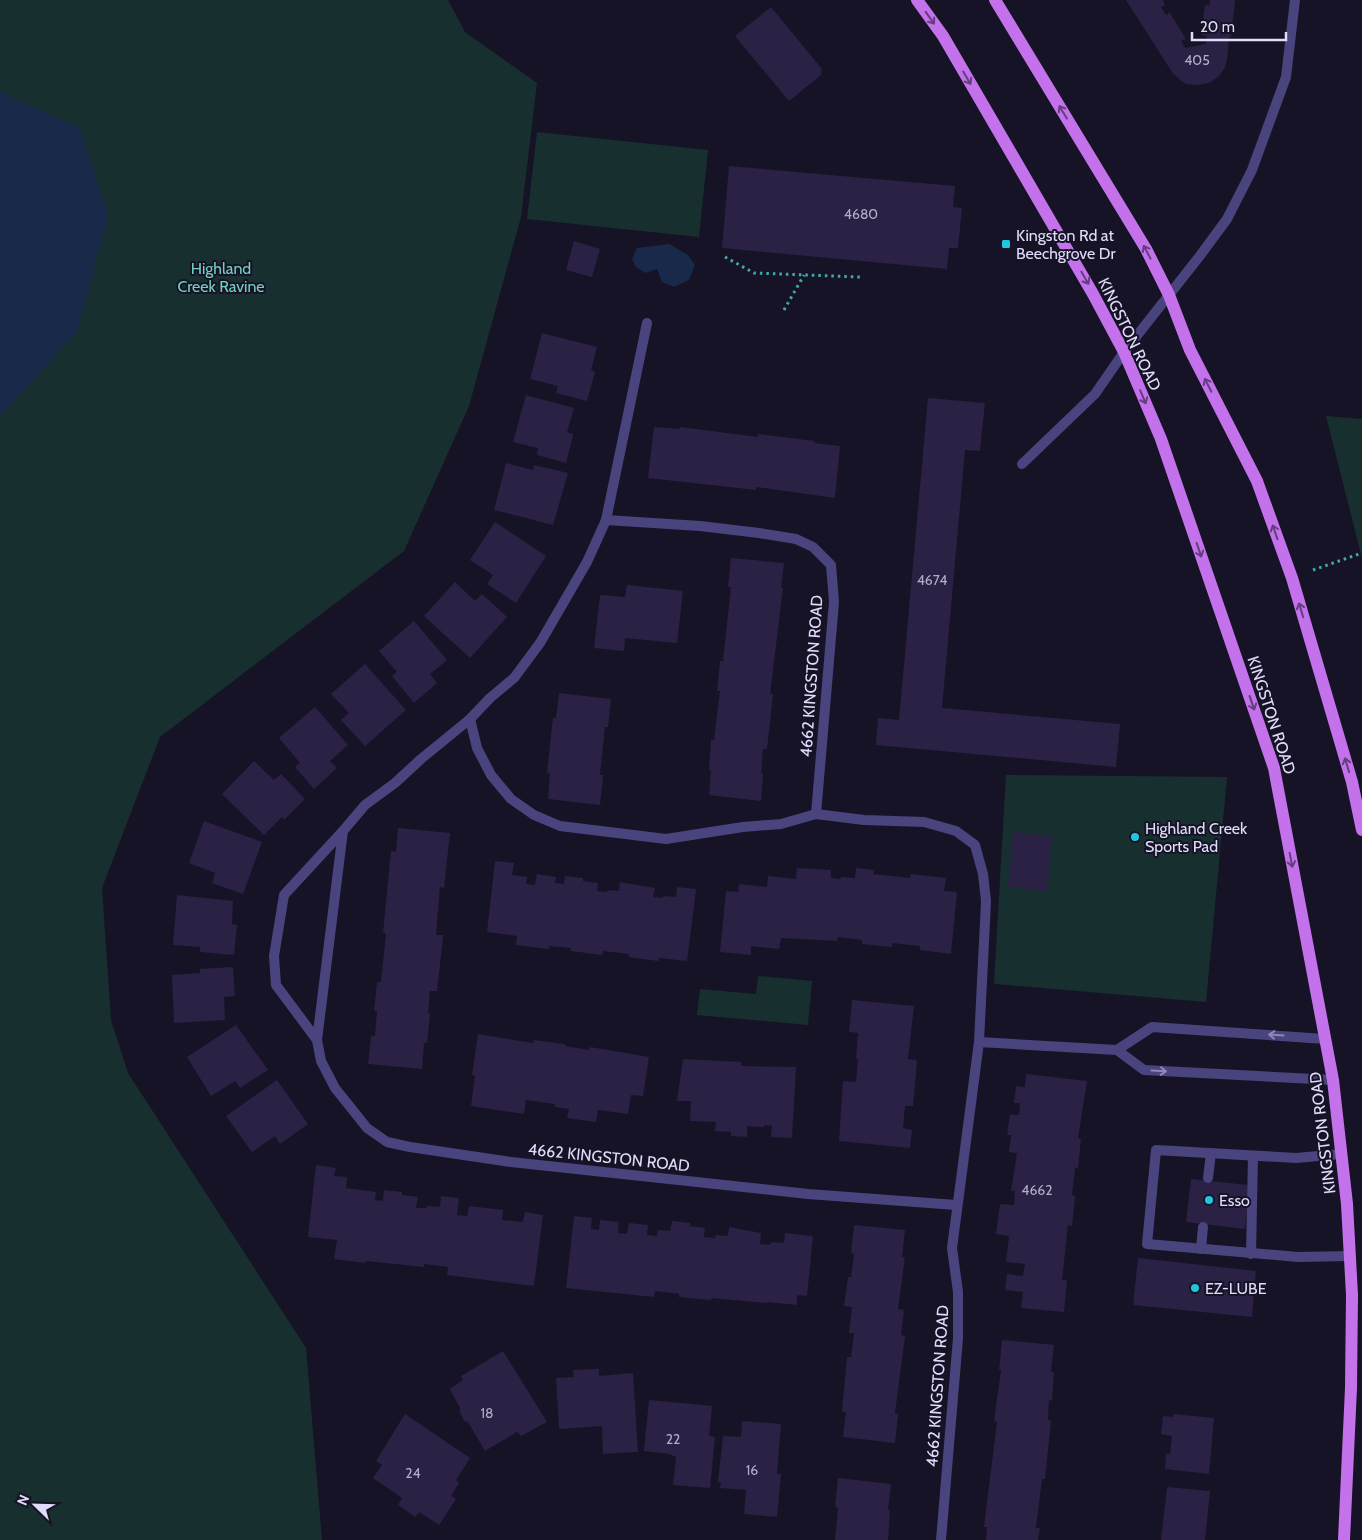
<svg xmlns="http://www.w3.org/2000/svg" width="1362" height="1540" font-family="Cabin,sans-serif">
	<style>
		.green { fill: #172f2f }
		.water { fill: #18294a }
		.building { fill: #2a2144 }
		.lines { fill: none; stroke-linecap: round; stroke-linejoin: round }
		.path { stroke: #40aaa9; stroke-width: 3; stroke-dasharray: 2.5 4; stroke-linecap: butt }
		.service { stroke: #49447e; stroke-width: 10 }
		.minor { stroke: #49447e; stroke-width: 10 }
		.primary { stroke: #c472ec; stroke-width: 12 }
		.oneway { stroke: #653e7f }
		.oneway2 { stroke: #8d88b6 }
		.poi-dot { fill: #21c5e1; stroke: #171326; stroke-width: 2 }
		.labels { text-anchor: middle; stroke-width: 4; stroke-linejoin: round; paint-order: stroke }
		.number-label { font-size: 14px; fill: #b3adcc }
		.poi-label { font-size: 16px; fill: #e1dcfa; stroke: #171326; text-anchor: start }
		.park-label { font-size: 16px; fill: #71d1be; stroke: #171326 }
		.street-label { font-size: 16px; fill: #e1dcfa; stroke: #171326 }
	</style>
	<rect width="100%" height="100%" fill="#171326"/>
	<g class="green">
		<path d="M0,0h448l17,32 72,51 -16,134 -52,189 -65,145 -244,186 -58,151 9,132 17,53 178,275 16,192h-322z"/>
		<path d="M537,132l171,18 -9,87 -172,-18z"/>
		<path d="M1326,416l36,3v139z"/>
		<path d="M1006,775l221,2 -21,225 -212,-18z"/>
		<path d="M758,976l54,5 -4,44 -111,-10 3,-26 56,5z"/>
	</g>
	<g class="water">
		<path d="M0,92l80,36 28,88 -31,116 -77,84z"/>
		<path d="M669,244l19,11 7,10 -6,15 -15,7 -12,-5 -5,-13 -12,4 -9,-6 -4,-8 5,-11z"/>
	</g>
	<g class="building">
		<path d="M1126,0h37l2,5 -4,2 5,8 4,-2 16,26 -5,2 4,7 21,-4 1,-8 -6,-1 4,-30 4,1 1,-6h25l-4,38 -2,-1 -2,23 -3,9 -5,7 -8,6 -12,3 -12,-1 -6,-3 -9,-9z"/>
		<path d="M771,7l51,62 -1,6 -32,26 -54,-65z"/>
		<path d="M729,166l226,20 -2,21 9,1 -4,40h-9l-2,21 -225,-21z"/>
		<path d="M574,241l26,8 -8,28 -26,-7z"/>
		<path d="M542,333l55,14 -6,23 4,2 -8,29 -31,-8 2,-7 -28,-7z"/>
		<path d="M526,395l48,13 -7,24 6,2v2l-7,27 -29,-8 1,-7 -25,-6z"/>
		<path d="M928,398l57,5 -5,48 -15,-1 -23,258 178,16 -4,43 -240,-22 2,-27 21,2z"/>
		<path d="M654,427l26,2v-2l78,10v-3l57,7 -1,2 26,3 -5,52 -79,-11v3l-108,-12z"/>
		<path d="M506,463l27,7 1,-5 34,8 -15,52 -59,-15z"/>
		<path d="M495,522l51,34 -30,47 -29,-19 6,-9 -23,-15z"/>
		<path d="M731,558l53,5 -3,25h2l-13,106h3l-6,55h-4l-2,24h2l-2,28 -52,-6 2,-25h-2l2,-30h3l6,-49h-3l3,-30h3l8,-74h-3z"/>
		<path d="M455,582l20,19 7,-7 25,23 -37,41 -46,-42z"/>
		<path d="M627,585l56,6 -6,52 -52,-5 -1,13 -30,-3 6,-53 25,2z"/>
		<path d="M414,621l33,39 -17,14 7,9 -23,20 -22,-27 5,-4 -18,-21z"/>
		<path d="M365,664l41,46 -41,36 -24,-26 8,-7 -18,-19z"/>
		<path d="M559,693l52,6 -3,28h-3l-5,48h3l-3,30 -52,-6 2,-25 -3,-1 6,-55h3z"/>
		<path d="M315,707l33,38 -18,16 7,7 -23,21 -19,-22 5,-4 -21,-25z"/>
		<path d="M254,761l20,19 7,-6 24,25 -21,21 -2,-3 -18,18 -42,-41z"/>
		<path d="M204,821l58,21 -19,52 -31,-11 3,-10 -26,-10z"/>
		<path d="M398,828l52,5 -6,55 -4,-1 -4,48h7v2l-6,54h-7l-2,22h2l-3,30h-3l-2,26 -54,-5 3,-28h4l2,-25h-3l3,-29h4l5,-49h-3l8,-82 5,1z"/>
		<path d="M1013,832l39,4 -5,55 -39,-4z"/>
		<path d="M495,861l19,2 -2,12 15,2 -1,7 9,1 2,-11 19,3 -1,6 9,1 1,-8 18,2v3l15,2 -1,8 10,1v-2l12,1 1,-9 35,6 -2,9 10,1v-2l13,1 1,-10 19,2 -9,72 -28,-3 -1,3 -30,-4 1,-3 -26,-3 -1,4 -31,-4v-3l-22,-2v3l-33,-4 1,-9 -30,-4z"/>
		<path d="M797,868l34,2v8l10,1v-2l14,1 1,-10 18,2 -1,4 37,4 1,-4 35,4 -2,13 13,1 -6,62 -31,-4v-4l-28,-3v4l-30,-3v-4l-24,-3 -1,4 -56,-3 -2,11 -28,-3v9l-31,-3 6,-61 12,1 1,-8 28,3 1,-11 28,3z"/>
		<path d="M177,895l56,6 -1,23 5,1 -3,30 -34,-3v-5l-27,-2z"/>
		<path d="M233,967l2,29 -11,1 1,23 -51,3 -2,-48 28,-2v-4z"/>
		<path d="M852,1000l62,6 -6,53 9,1 -4,46h-8l-2,22 9,2 -2,18 -71,-7 4,-60 13,1 2,-23h-2l2,-26 -9,-1z"/>
		<path d="M236,1025l32,45 -28,18 -5,-7 -24,15 -24,-39z"/>
		<path d="M478,1034l55,9 1,-3 29,4h2v2l24,4 1,-3 59,10 -6,39 -12,-1 -3,19 -30,-4 -2,12 -29,-4 2,-9 -14,-2v-3l-29,-4 -2,14 -53,-8 4,-30 -3,-1z"/>
		<path d="M683,1059l58,3v4l55,1 -4,71 -21,-1 1,-11 -8,-1v2l-17,-1v11l-16,-1v-4l-16,-1 1,-9 -26,-1 1,-20h-14z"/>
		<path d="M1026,1074l61,7 -9,57 3,1 -3,29h-3l-3,27 3,1 -3,30 -4,-1 -6,55h5l-3,32 -43,-4 2,-16 -18,-2 2,-16 16,2 2,-12 -19,-2 3,-26 -13,-2 4,-30 14,1 1,-14h-4l6,-38 -8,-1 2,-17h-4l3,-21 9,1 1,-12h-6l2,-17 9,1z"/>
		<path d="M277,1080l31,44 -28,20 -5,-8 -23,16 -26,-36z"/>
		<path d="M316,1165l20,3 -2,8 13,1 -1,11 30,4 -1,8 8,1 1,-11 18,2v3l16,2 -2,11h10l1,-2 13,1 1,-11 18,2 -2,17 10,1 2,-10 34,4 -1,10 21,2 2,-10 18,3 -9,71 -87,-11 1,-8 -24,-3v3l-58,-6v2l-32,-4 3,-19 -29,-3z"/>
		<path d="M1191,1179l58,6 -4,44 -59,-7z"/>
		<path d="M574,1216l18,2 -1,11 8,1 1,-10 19,2 -1,11 9,1 2,-11 19,2 -1,10 10,1 1,-6 12,1 2,-10 18,2v3l15,2 -1,9 11,1 1,-3 12,1 1,-9 32,6 -1,11 10,1 1,-3 13,1 1,-10 28,3 -6,60 -10,-1v10l-30,-3v1l-56,-5v2l-32,-3v-3l-24,-3 -1,6 -88,-9z"/>
		<path d="M854,1225l51,5 -3,27h3l-7,52 6,1 -3,25 4,1 -10,77 3,1 -3,29 -52,-6 3,-25h-4l5,-55h4l3,-24h-5l3,-26 -8,-1 4,-29h3l3,-23 -3,-1z"/>
		<path d="M1138,1258l118,13 -4,46 -119,-12z"/>
		<path d="M1002,1340l52,5 -3,27h3l-2,29 -3,-1 -1,20 3,1 -6,58h-3l-6,49h4l-2,12h-52l1,-13h-3l13,-105 -3,-1 7,-51h-2z"/>
		<path d="M503,1351l44,71 -26,14 -4,-4 -32,19 -17,-29 -4,-1 -4,-9v-4l-10,-19 13,-9 -2,-4z"/>
		<path d="M599,1369v7l34,-3 5,79 -35,2 -1,-28 -43,3 -3,-51 18,-1 -1,-7z"/>
		<path d="M649,1400l63,6 -3,30 6,1 -5,51 -37,-3 3,-28 -7,-3 -25,-3z"/>
		<path d="M405,1414l65,44 -14,22 3,3 -8,13 5,3 -17,26 -20,-13 -4,5 -17,-12 4,-7 -29,-20 9,-13 -6,-4z"/>
		<path d="M1174,1414l40,4 -5,56 -44,-5 1,-15h4l2,-18 -11,-2 2,-18 10,1z"/>
		<path d="M742,1421l39,3 -4,50h4l-4,43 -33,-3 2,-24 -26,-2 1,-5 -3,-1 5,-46 18,1z"/>
		<path d="M838,1478l53,6 -3,26h2l-2,30h-53l3,-32 -3,-1z"/>
		<path d="M1167,1487l43,4 -5,49h-44z"/>
	</g>
	<g class="lines">
		<g class="path">
			<path d="M725,257l29,16 106,4"/>
			<path d="M784,310l20,-35"/>
			<path d="M1313,570l49,-17"/>
		</g>
		<g class="service">
			<path d="M1022,464l73,-70 29,-42"/>
			<path d="M606,520l41,-197"/>
			<path d="M470,719l7,29 14,27 20,24 23,16 26,11 106,13 77,-12 38,-3 35,-10 48,6 60,2 32,9 19,14 8,29 3,27 -7,141 -27,206 6,44v46l-17,202"/>
			<path d="M816,814l18,-212 -3,-37 -18,-18 -17,-8 -37,-6 -59,-7 -94,-6 -19,42 -47,81 -26,35 -24,20 -20,21 -49,40 -26,24 -30,22 -22,26 -26,209 4,21 14,27 32,40 20,14 23,5 101,15 297,32 148,11"/>
			<path d="M317,1040l-41,-55 -2,-29 10,-61 59,-64"/>
			<path d="M979,1042l138,8 27,20 189,10"/>
			<path d="M1117,1050l35,-23 173,12"/>
			<path d="M1341,1154l-45,4 -140,-8 -9,94 151,13 52,-1"/>
			<path d="M1208,1178l3,-25"/>
			<path d="M1201,1249l2,-22"/>
			<path d="M1251,1254l2,-98"/>
		</g>
		<path class="minor" d="M1124,352l75,-95 28,-38 25,-49 34,-93 9,-77"/>
		<g class="primary">
			<path d="M917,0l26,36 150,258 31,58 37,87 113,329 59,312 14,124 5,91 -1,93 -7,152"/>
			<path d="M995,0l151,249 23,46 21,55 67,131 35,97 60,204 10,48"/>
		</g>
	</g>
	<defs><path id="oneway-shaft" d="M-6 0H5M1.5-3L5.5 0L1.5 3" fill="none" stroke-width="1.6" stroke-linecap="round" stroke-linejoin="round" transform="scale(1.25)"/></defs>
	<g class="oneway">
		<use href="#oneway-shaft" transform="translate(930 18) rotate(55)"/>
		<use href="#oneway-shaft" transform="translate(967 78) rotate(60)"/>
		<use href="#oneway-shaft" transform="translate(1063 112) rotate(-121)"/>
		<use href="#oneway-shaft" transform="translate(1147 252) rotate(-118)"/>
		<use href="#oneway-shaft" transform="translate(1085 278) rotate(60)"/>
		<use href="#oneway-shaft" transform="translate(1208 385) rotate(-117)"/>
		<use href="#oneway-shaft" transform="translate(1143 397) rotate(67)"/>
		<use href="#oneway-shaft" transform="translate(1275 532) rotate(-109)"/>
		<use href="#oneway-shaft" transform="translate(1199 550) rotate(71)"/>
		<use href="#oneway-shaft" transform="translate(1301 610) rotate(-107)"/>
		<use href="#oneway-shaft" transform="translate(1252 703) rotate(71)"/>
		<use href="#oneway-shaft" transform="translate(1347 765) rotate(-106)"/>
		<use href="#oneway-shaft" transform="translate(1291 860) rotate(79)"/>
	</g>
	<g class="oneway2">
		<use href="#oneway-shaft" transform="translate(1276 1035) rotate(-176)"/>
		<use href="#oneway-shaft" transform="translate(1159 1071) rotate(3)"/>
	</g>
	<g class="poi-dot">
		<rect x="1001" y="239" width="10" height="10" rx="2.5"/>
		<circle cx="1135" cy="837" r="5"/>
		<circle cx="1209" cy="1200" r="5"/>
		<circle cx="1195" cy="1288" r="5"/>
	</g>
	<g class="labels">
		<g class="number-label">
			<text x="1197" y="65">405</text>
			<text x="861" y="219">4680</text>
			<text x="932" y="585">4674</text>
			<text x="1037" y="1195">4662</text>
			<text x="487" y="1418">18</text>
			<text x="673" y="1444">22</text>
			<text x="752" y="1475">16</text>
			<text x="413" y="1478">24</text>
		</g>
		<g class="poi-label">
			<text x="1016" y="241">Kingston Rd at<tspan x="1016" dy="18">Beechgrove Dr</tspan></text>
			<text x="1145" y="834">Highland Creek<tspan x="1145" dy="18">Sports Pad</tspan></text>
			<text x="1219" y="1206">Esso</text>
			<text x="1205" y="1294">EZ-LUBE</text>
		</g>
		<g class="park-label">
			<text x="221" y="274">Highland<tspan x="221" dy="18">Creek Ravine</tspan></text>
		</g>
		<g class="street-label">
			<text transform="translate(1130 334) rotate(64)" y="6">KINGSTON ROAD</text>
			<text transform="translate(811 676) rotate(-86)" y="6">4662 KINGSTON ROAD</text>
			<text transform="translate(1272 715) rotate(72)" y="6">KINGSTON ROAD</text>
			<text transform="translate(1322 1133) rotate(-97)" y="6">KINGSTON ROAD</text>
			<text transform="translate(609 1157) rotate(6)" y="6">4662 KINGSTON ROAD</text>
			<text transform="translate(937 1386) rotate(-86)" y="6">4662 KINGSTON ROAD</text>
		</g>
	</g>
	<g transform="translate(35 1505) rotate(293)" stroke="#171326" stroke-width="4" paint-order="stroke">
	<path d="M0-4L9 19L0 12L-9 19Z" fill="#e1dcfa"/>
	<text y="-8" font-size="14" font-weight="bold" text-anchor="middle" fill="#e1dcfa">N</text>
	</g>
	<path d="M1192 32v8h94v-8" fill="none" stroke="#e1dcfa" stroke-width="2.5"/>
	<text x="1200" y="32" font-size="15" fill="#e1dcfa" stroke="#171326" stroke-width="4" paint-order="stroke">20 m</text>
</svg>
